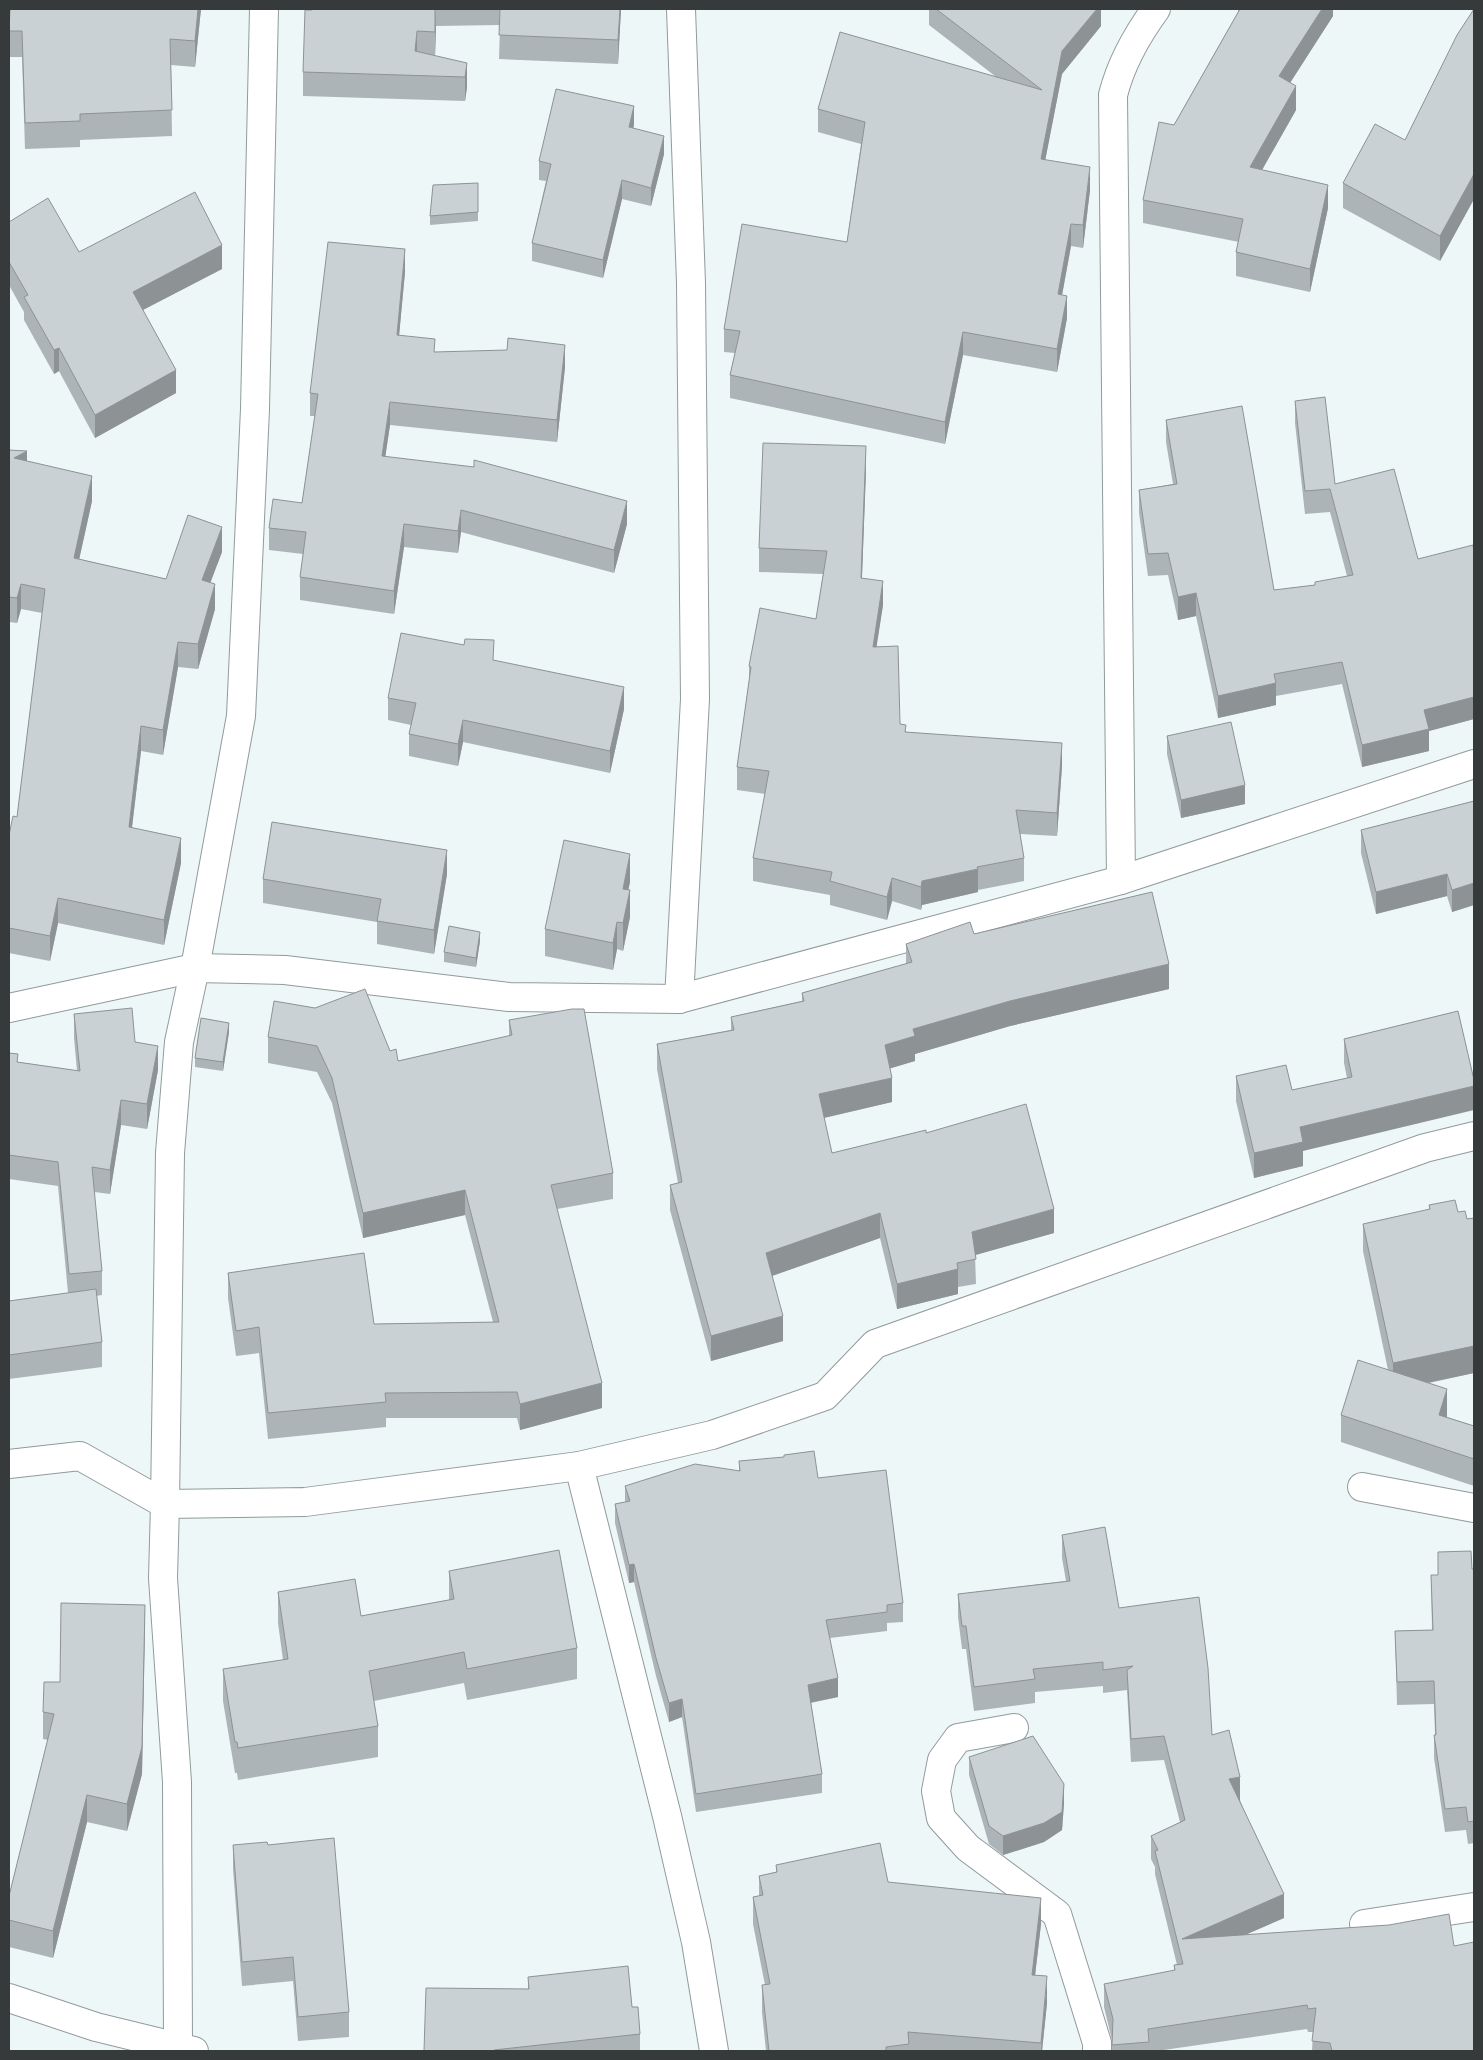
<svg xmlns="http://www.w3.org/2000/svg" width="1483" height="2060" font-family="'Nunito Sans',sans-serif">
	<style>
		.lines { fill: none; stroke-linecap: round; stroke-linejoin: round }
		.street-casing { stroke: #929a9b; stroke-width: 30 }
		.street { stroke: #fff; stroke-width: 28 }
		.wall { fill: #adb4b7 }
		.shaded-wall { fill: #8d9295 }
		.building { fill: #c9d1d5; stroke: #8d9295 }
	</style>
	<rect width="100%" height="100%" fill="#edf7f8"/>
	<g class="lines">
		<g class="street-casing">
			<g id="street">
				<path d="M264,9l-9,400 -14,307 -46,252 -16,74 -9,111 -5,351 140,-2 274,-36 133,-31 113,-39 50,-52 550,-196 49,-12"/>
				<path d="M1121,880l-8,-785c8,-32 24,-60 43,-86"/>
				<path d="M679,999l16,-300 -4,-416 -10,-274"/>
				<path d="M9,1008l186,-40 90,2 224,27 170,2 442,-119 353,-116"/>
				<path d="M9,1464l71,-8 85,48 -2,74 14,204 1,264"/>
				<path d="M579,1466l88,350 29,126 18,109"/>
				<path d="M1362,1487l112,21"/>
				<path d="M1014,1728l-56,10 -16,22 -6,31 5,27 27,30 89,66 40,129v8"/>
				<path d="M1364,1924l110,-17"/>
				<path d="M9,1998l87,29 98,24"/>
			</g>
		</g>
		<use href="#street" class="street"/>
	</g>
	<g class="wall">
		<path d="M201,9l-6,58 -24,-2 1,71 -92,4v7l-55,2 -3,-92h-13v-26z"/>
		<path d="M312,9h309l-3,55 -119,-5 1,-34 -64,1 -1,30 32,7v24l-2,14 -162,-5v-24z"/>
		<path d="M929,9h172v17l-39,48 -17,86 45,30 -7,58 -12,-2 -9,49 5,23 -10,54 -94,-17 -18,89 -215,-46v-23l5,-22 -11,-1v-23l123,-87 14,-98 -43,-12v-23l177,-33 -66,-51z"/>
		<path d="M1238,9h95v7l-43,67 6,27 -34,60 66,38 -18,84 -74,-16v-24l3,-10 -96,-19v-23l31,-75 64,-113z"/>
		<path d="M1474,9v190l-34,62 -97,-53v-25l62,-43z"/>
		<path d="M634,125l-1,3 31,26 -13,52 -29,-7 -19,79 -71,-17v-18l14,-62 -7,-1v-19z"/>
		<path d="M478,183v38l-48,4v-9z"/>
		<path d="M9,222l70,30 143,17 -79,41 33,83 -81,45 -36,-67 -5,3 -30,-54v-8l-15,-27z"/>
		<path d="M405,272l-6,63 36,17 130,15 -8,75 -167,-17 -5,32 242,67 -13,49 -153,-41 -3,21 -54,-6 -10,67 -94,-14v-23l3,-23 -34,-4v-22l33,-25 13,-87h-5v-23z"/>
		<path d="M1295,401l40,83 83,75 56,-7v167l-45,12v20l-67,16 -20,-83 -66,12v9l-58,13 -22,-102 -18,4 -10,-45 -20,1 -9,-63v-23l34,-6 -7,-42v-22l108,170 41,-5 32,-9 -17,-64 -25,2 -10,-91z"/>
		<path d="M9,450l83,51 -13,58 87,20 56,-27 -12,30 5,27 -17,60 -20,-2 -15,88 -22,-4 -9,77 49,35 -17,82 -106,-22 -8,38 -41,-8v-118l8,-18 25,-204 -21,-4 -4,14 -8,-1z"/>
		<path d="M866,470l-4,108 21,27 -7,42 24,77 6,8 156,34 -5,70 -37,-2 4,24v23l-46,9v2l-56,13 -1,5 -29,-9 -5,19 -57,-15v-10l-77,-14v-23l12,-64 -28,-4v-23l12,-87v-14l67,-47 7,-45 -64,-2v-24z"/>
		<path d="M494,660l130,49 -14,64 -147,-31 -5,24 -49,-10v-22l2,-9 -23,-5v-22z"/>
		<path d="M1167,736l78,68 -64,14 -14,-64z"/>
		<path d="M1474,801v104l-22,7 -5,-16 -71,18 -15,-61v-23z"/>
		<path d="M447,874l-13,80 -57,-10v-22l-114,-19v-24z"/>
		<path d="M630,882l-2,8 2,27 -7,34 -6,-2 -4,21 -68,-14v-27z"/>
		<path d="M974,934l195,55 -159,37 -95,28v7l-25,7 2,34 -68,16 8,35 94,-20 128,100 -79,22 1,29 -18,3v7l-61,15 -17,-71 -108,38 11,65 -72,20 -41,-151v-25l8,-2 -21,-114v-25l74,-14v-13l71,-16v-8l104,-29v-20z"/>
		<path d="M480,941l-4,26 -32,-5v-10z"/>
		<path d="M1458,1011l-155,140v15l-49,12 -18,-77v-25l56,14 55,-12 -3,-15v-24z"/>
		<path d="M74,1014l61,28 23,28 -11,59 -26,-4 -11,69 -16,-2 8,79v24l-6,1 6,46v25l-93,12v-78l59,-8 -10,-107 -49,-7v-126l9,9 59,9 -3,-33z"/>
		<path d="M509,1020l104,153v26l-56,10 45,199 -82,22 -3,-12h-131v9l-118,12 -9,-86 -23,3 -8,-58v-25l146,51 119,-2 -28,-107 -102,23 -31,-135 -15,-31 -49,-9v-26l122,14 8,10 111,-25z"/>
		<path d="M229,1032l-6,39 -28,-4v-9z"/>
		<path d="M1429,1205l29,7 9,7 7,-1v155l-45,10 18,33v1l27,9v60l-133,-44v-27l47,-45 -25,-119v-27l66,-14z"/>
		<path d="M739,1461l79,17 85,125v19l-16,1v8l-57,7 8,59 -27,6 11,71v19l-126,19 -14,-95 -13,5 -13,-46 -22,-94 -5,1 -14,-60v-19l10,-2v-16l114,-15z"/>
		<path d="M1062,1535l57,73 93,127 28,65 44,118 -39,17 229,116h-162l1,-19h-5l-1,-3 -150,22h-45v-11l-8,-33v-23l70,-13v-6h3l-22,-91v-7l-4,-8v-23l29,-14 -16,-62 -33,2 -4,-72 -24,3v-7l-68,6v11l-61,8 -8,-62h-4l-4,-32v-23l108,-13 -4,-23z"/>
		<path d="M1438,1552l34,17h2v274l-6,1 -2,-14 -21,2 -11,-74v-23h1l-1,-31 -37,1 -2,-74 37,-1 -1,-55h7z"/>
		<path d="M449,1571l128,77v31l-110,21 -3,-17 -90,18 4,25v31l-140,23 -1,-7h-2l-12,-72v-32l60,-9 -5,-37v-31l83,24 88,-16z"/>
		<path d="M145,1632l-3,142 -15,57 -40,-9 -34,136 -44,-11v-51l39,-156 -5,-1v-27l17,-30z"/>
		<path d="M969,1757l95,46 -2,27 -18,12 -41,13 -14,-11 -20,-69z"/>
		<path d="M233,1845h35l81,167v25l-51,4 -5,-60 -51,5 -9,-117z"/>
		<path d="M776,1865l112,17 153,42 -6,51 12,28 -5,48h-276l-4,-39v-27h3l-12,-61v-27l6,-1v-20l17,-4z"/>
		<path d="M528,1977l104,30 8,27v17h-216l104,-62z"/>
	</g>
	<g class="shaded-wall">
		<path d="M198,9h3l-6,58v-26z"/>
		<path d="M436,9v17l-1,30v-24z"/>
		<path d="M620,9h1l-3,55v-24z"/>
		<path d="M1097,9h4v17l-39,48 -21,108v-23l21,-108z"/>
		<path d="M1322,9h11v7l-54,84v-24z"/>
		<path d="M417,31v24l-2,21v-25z"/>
		<path d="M467,63v24l-2,14v-24z"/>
		<path d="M1296,86v24l-46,81v-24z"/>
		<path d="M634,106v19l-5,21v-19z"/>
		<path d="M664,136v18l-13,52v-18z"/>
		<path d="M1090,167v23l-7,58v-23z"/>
		<path d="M1474,174v25l-34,62v-25z"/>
		<path d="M622,180v19l-19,79v-18z"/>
		<path d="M1328,185v23l-18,84v-23z"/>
		<path d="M1071,224v22l-13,71v-23z"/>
		<path d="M222,245v24l-89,46v-23z"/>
		<path d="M405,249v23l-8,86v-23z"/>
		<path d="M1067,296v22l-10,54v-23z"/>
		<path d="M963,332v23l-18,89v-22z"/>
		<path d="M565,345v22l-8,75v-22z"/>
		<path d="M59,348v23l-5,3v-24z"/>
		<path d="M176,370v23l-81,45v-23z"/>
		<path d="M390,402v23l-8,54v-23z"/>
		<path d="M866,446v24l-5,132v-24z"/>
		<path d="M27,451v25l-13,-18z"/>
		<path d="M92,476v25l-18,82v-25z"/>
		<path d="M627,501v23l-13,49v-23z"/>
		<path d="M461,510v22l-3,21v-22z"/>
		<path d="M404,524v23l-10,67v-23z"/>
		<path d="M222,527v25l-20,53v-25z"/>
		<path d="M883,581v24l-10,65v-23z"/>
		<path d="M21,584v25l-4,14v-25z"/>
		<path d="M215,584v25l-17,60v-25z"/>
		<path d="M1196,593v23l-18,4v-23z"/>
		<path d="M178,642v25l-15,88v-25z"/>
		<path d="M1276,683v22l-58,13v-22z"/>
		<path d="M624,687v22l-14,64v-22z"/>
		<path d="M1474,697v22l-45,12v20l-67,16v-22l62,-35z"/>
		<path d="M463,720v22l-5,24v-22z"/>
		<path d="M141,726v25l-12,101v-25z"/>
		<path d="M1062,743v23l-5,70v-23z"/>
		<path d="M1245,785v19l-64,14v-18z"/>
		<path d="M181,838v25l-17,82v-25z"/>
		<path d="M447,850v24l-13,80v-24z"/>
		<path d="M630,854v28l-7,34v-27z"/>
		<path d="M978,869v23l-56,13 -1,5v-23l1,-6z"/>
		<path d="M1447,874v22l-71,18v-22z"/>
		<path d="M892,878v23l-5,19v-23z"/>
		<path d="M1474,883v22l-22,7v-22z"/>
		<path d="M630,890v27l-7,34v-28z"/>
		<path d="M58,898v25l-8,38v-25z"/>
		<path d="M617,922v27l-4,21v-27z"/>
		<path d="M480,932v9l-4,26v-9z"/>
		<path d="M1169,964v25l-159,37 -95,28v7l-30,9v-25l28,-16 97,-28z"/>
		<path d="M229,1023v9l-6,39v-9z"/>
		<path d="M158,1046v24l-11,59v-25z"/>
		<path d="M892,1078v24l-73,17v-25z"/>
		<path d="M1474,1086v24l-171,41v15l-49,12v-25l46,-26z"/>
		<path d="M121,1100v25l-11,69v-24z"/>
		<path d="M465,1190v25l-102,23v-25z"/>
		<path d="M1054,1209v24l-82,23v-24z"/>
		<path d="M880,1213v25l-114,40v-25z"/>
		<path d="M958,1269v25l-61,15v-25z"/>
		<path d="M783,1316v25l-72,20v-25z"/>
		<path d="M1474,1346v27l-81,17v-27z"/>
		<path d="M602,1383v25l-82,22v-26z"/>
		<path d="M1447,1389v27l-8,26v-27z"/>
		<path d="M634,1564v18l-5,1v-18z"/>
		<path d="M145,1605l-3,169 -15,57v-27z"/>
		<path d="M838,1678v19l-30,6v-18z"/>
		<path d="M682,1699v18l-13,5v-19z"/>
		<path d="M1240,1777v23l-11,3v-24z"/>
		<path d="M1064,1784v19l-2,27 -18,12 -41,13v-19z"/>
		<path d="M87,1795v27l-34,136v-27z"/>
		<path d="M1284,1894v24l-102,44v-23z"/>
		<path d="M1041,1898v26l-9,78v-27z"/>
		<path d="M1047,1976v27l-5,48h-1z"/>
	</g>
	<g class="building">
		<path d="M10,9h188l-3,32 -25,-2 2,71 -92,4v7l-55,2 -3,-92h-13z"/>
		<path d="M312,9h123v23l-18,-1 -2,20 52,12 -2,14 -162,-5 2,-62h7z"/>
		<path d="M500,9h120l-2,31 -119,-5z"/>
		<path d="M936,9h161l-35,42 -21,108 49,8 -7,58 -12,-1 -13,70 9,2 -10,53 -94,-17 -18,90 -215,-47 10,-44 -16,-2 18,-105 105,18 18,-120 -47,-13 22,-77 202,58z"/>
		<path d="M1240,9h82l-43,67 17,10 -46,81 78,18 -18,84 -74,-17 7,-33 -100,-19 16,-78 15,3z"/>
		<path d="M1474,9v165l-34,62 -97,-53 32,-59 30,16 52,-105z"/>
		<path d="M556,89l78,17 -5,21 35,9 -13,52 -29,-8 -19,80 -71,-17 19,-79 -12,-3z"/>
		<path d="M478,183v29l-48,4 3,-31z"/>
		<path d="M195,192l27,53 -89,47 43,78 -81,45 -36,-67 -5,2 -30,-53 4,-2 -19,-33v-40l39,-24 31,54z"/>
		<path d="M328,242l77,7 -8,86 38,4 -1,13 73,-2 1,-12 57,7 -8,75 -167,-18 -8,54 92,11v-7l153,41 -13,49 -153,-40 -3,21 -54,-7 -10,67 -94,-14 6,-45 -37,-4 4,-29 29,4 16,-109 -8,-1z"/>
		<path d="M1325,397l10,87 59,-15 24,90 55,-14 1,7v145l-50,13 5,19 -67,16 -20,-83 -68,12 2,9 -58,13 -22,-103 -18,4 -10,-44 -20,1 -9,-64 38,-6 -11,-64 76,-14 32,184 41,-5v-3l38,-7 -23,-86 -25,2 -10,-90z"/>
		<path d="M763,443l103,3 -5,132 22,3 -10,66 25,-1 2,78 6,1 -1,7 157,11 -5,70 -41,-3 8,48 -47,9 1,2 -56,12 -1,6 -29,-9 -5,19 -57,-16 2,-9 -79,-14 16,-87 -32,-4 14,-100 -2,-1 11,-58 56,11 11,-68 -68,-3z"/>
		<path d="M9,450l18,1 -13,7 78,18 -18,82 92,21 22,-64 34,12 -20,53 13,4 -17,60 -20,-2 -15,88 -22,-4 -12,101 52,11 -17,82 -106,-22 -8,38 -41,-8v-93l4,-19 4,1 28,-228 -24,-5 -4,14 -8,-1z"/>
		<path d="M401,633l63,12 1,-6 29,1 -1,20 131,27 -14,64 -147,-31 -5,24 -49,-10 7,-31 -28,-5z"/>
		<path d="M1231,722l14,63 -64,15 -14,-64z"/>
		<path d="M1474,801v82l-22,7 -5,-16 -71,18 -15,-62z"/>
		<path d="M272,822l175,28 -13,80 -57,-9 4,-22 -118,-20z"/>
		<path d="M564,840l66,14 -7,35 7,1 -7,33 -6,-1 -4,21 -68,-14z"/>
		<path d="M1152,892l17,72 -159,37 -97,28 2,7 -30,9 7,33 -73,16 13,59 94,-23v3l100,-29 28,105 -82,23 4,27 -19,4 1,6 -61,15 -17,-71 -114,40 17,63 -72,20 -41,-151 12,-3 -25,-138 77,-14 -3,-13 73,-16 -2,-8 110,-31 -6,-18 64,-22 4,12z"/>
		<path d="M449,926l31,6 -4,26 -32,-6z"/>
		<path d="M365,989l25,62 6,-2 2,12 114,-26 -3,-15 63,-11h12l29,164 -62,12 51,198 -82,21 -3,-12 -132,1 1,9 -118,11 -9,-86 -23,4 -8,-58 136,-20 10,71 125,-2 -34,-132 -102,23 -31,-135 -15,-32 -49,-9 6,-36 41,7z"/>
		<path d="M132,1008l3,34 23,4 -11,58 -26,-4 -11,70 -18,-3 10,104 -33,3 -11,-112 -49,-7v-102l9,1 -1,8 63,9 -6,-57z"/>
		<path d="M1458,1011l16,69v6l-174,41 3,15 -49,11 -18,-77 50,-11 6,25 60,-13 -8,-38z"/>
		<path d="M201,1018l28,5 -6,39 -28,-4z"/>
		<path d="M1455,1200l3,12 7,-1 2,8 7,-1v128l-81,17 -30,-139 67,-15 -1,-4z"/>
		<path d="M96,1289l6,53 -93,13v-54z"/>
		<path d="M1358,1360l89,29 -8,26 35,11v33l-133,-44z"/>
		<path d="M814,1451l4,27 68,-8 17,133 -16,2v7l-61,8 12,58 -30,7 14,89 -126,20 -14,-95 -13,4 -13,-45 -22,-94 -5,1 -14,-61 15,-3 -5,-15 70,-22 45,7 -1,-10 45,-4v-2z"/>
		<path d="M1105,1527l14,81 80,-11 9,71 4,67 17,-5 11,47 -11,2 55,115 -102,45 207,-14 60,-11 5,32 20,-4v109h-142l-2,-8 -18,-2 4,-33 -8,1 -1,-4 -159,24 1,13 -37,3 1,-26 -9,-35 71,-14 -1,-5 9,-1 -28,-113 3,-1 -7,-14 34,-16 -21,-84 -33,3 -4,-69 6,-4 -30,4v-8l-70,7 2,10 -61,8 -8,-61h-4l-4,-32 112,-13 -8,-46z"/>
		<path d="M559,1550l18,98 -110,21 -3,-17 -95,19 9,55 -140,22 -1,-6h-2l-12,-73 65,-10 -10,-67 77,-13 6,37 93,-17 -5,-28z"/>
		<path d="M1471,1551l1,18h2v252l-6,1 -2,-15 -21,2 -11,-74h2l-2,-54 -37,1 -2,-51 38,-1 -2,-55h7v-23z"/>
		<path d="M61,1603l84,2 -3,142 -15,57 -40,-9 -34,136 -44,-11v-24l45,-182 -11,-2 1,-30h16z"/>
		<path d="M1033,1736l31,48 -2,28 -18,11 -41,13 -14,-10 -20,-69z"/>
		<path d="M334,1838l15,174 -51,5 -5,-60 -51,5 -9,-117 34,-3 1,3z"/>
		<path d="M880,1843l8,39 153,16 -9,77 15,1 -6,67 -133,-11 1,12 -23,3v4h-117l-7,-66 8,-1 -17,-87 10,-2 -4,-19 18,-4 -1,-7z"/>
		<path d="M628,1966l4,41h6l2,27 -146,16v1h-70l2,-63 103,1 -1,-12z"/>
	</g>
	<rect width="1483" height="2060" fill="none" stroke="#363a3a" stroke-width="20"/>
</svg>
